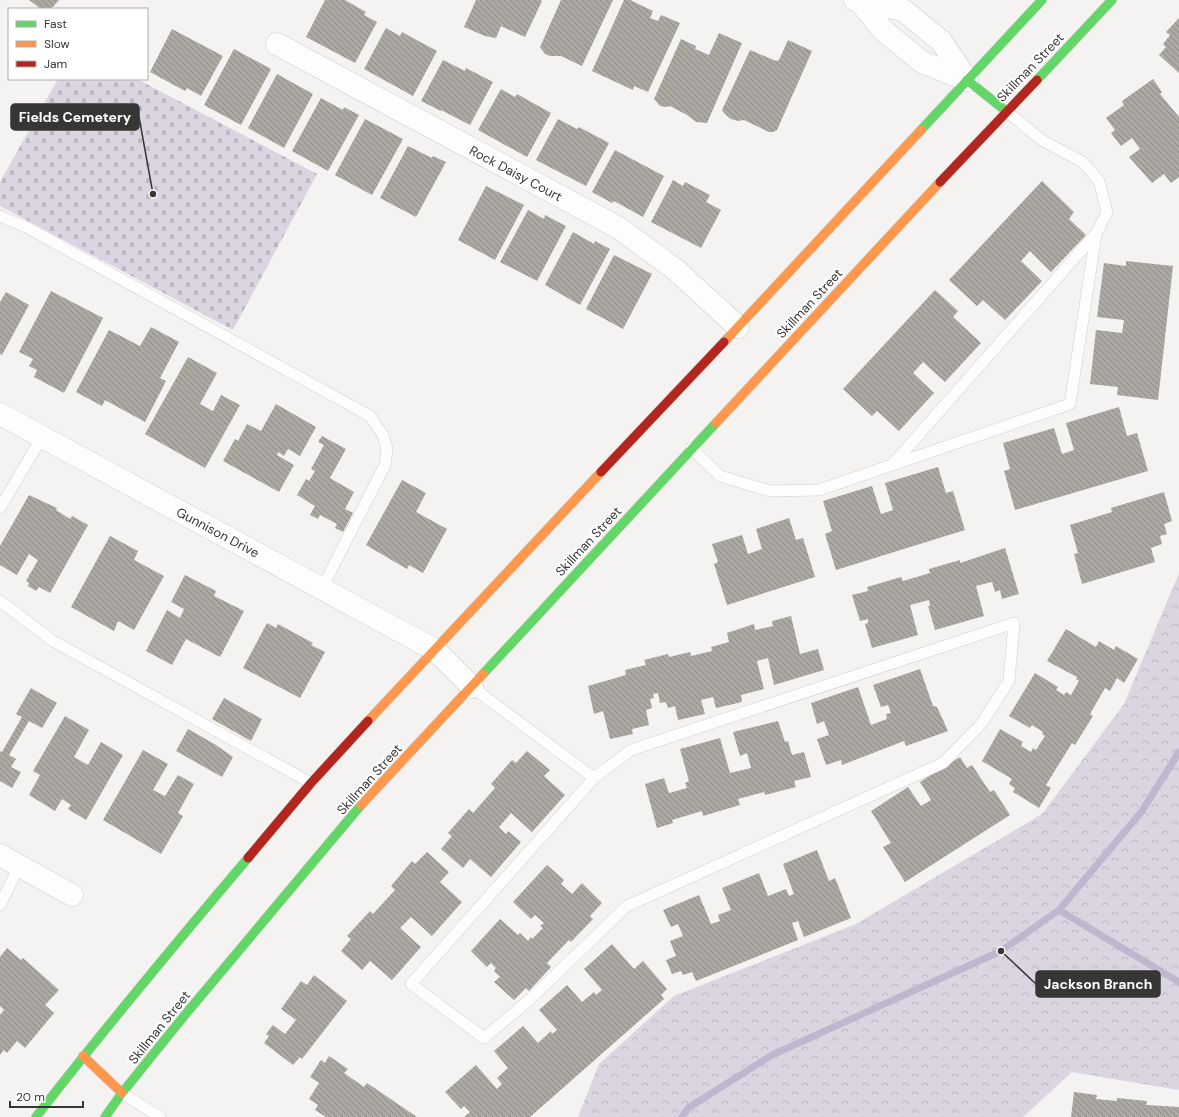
<svg xmlns="http://www.w3.org/2000/svg" width="1179" height="1117" font-family="'DM Sans',sans-serif">
	<style>
		.forest { fill: url(#forest-crowns) }
		.cemetery { fill: url(#cemetery-stones) }
		.lines { fill: none; stroke-linecap: round; stroke-linejoin: round }
		.stream { stroke: #c0b7ce; stroke-width: 7 }
		.building { fill: url(#building-back-hatch) }
		.lane-casing { stroke: #d0cfce; stroke-width: 12 }
		.street-casing { stroke: #d0cfce; stroke-width: 23 }
		.fast-casing { stroke: #d0cfce; stroke-width: 10 }
		.slow-casing { stroke: #d0cfce; stroke-width: 10 }
		.jam-casing { stroke: #d0cfce; stroke-width: 10 }
		.lane { stroke: #fdfdfd; stroke-width: 11 }
		.street { stroke: #fdfdfd; stroke-width: 22 }
		.fast { stroke: #63d668; stroke-width: 9 }
		.slow { stroke: #ff974d; stroke-width: 9 }
		.jam { stroke: #b3261e; stroke-width: 9 }
		.labels { text-anchor: middle; stroke-width: 4; stroke-linejoin: round; paint-order: stroke }
		.street-label { font-size: 13px; fill: #363634; stroke: #fff }
		.leader { fill: none; stroke: #363634; stroke-width: 1.5 }
		.callout-dot { fill: #363634; stroke: #fff; stroke-width: 1.5 }
		.callout { fill: #363634; stroke: #363634; stroke-width: 1.5 }
		.callout-label { font-size: 14px; text-anchor: middle; font-weight: bold; fill: #fff }
	</style>
	<defs>
		<pattern id="forest-crowns" width="20" height="18" patternUnits="userSpaceOnUse"><rect width="20" height="18" fill="#dad5e1"/><path d="M2 6a3 3 0 1 1 6 0M12 15a3 3 0 1 1 6 0" fill="none" stroke="#bcb7c2"/></pattern>
		<pattern id="cemetery-stones" width="16" height="16" patternUnits="userSpaceOnUse"><rect width="16" height="16" fill="#dad5e1"/><path d="M2 7V4a2 2 0 0 1 4 0v3zM10 15v-3a2 2 0 0 1 4 0v3z" fill="#bcb7c2"/></pattern>
		<pattern id="building-back-hatch" width="6" height="6" patternUnits="userSpaceOnUse"><rect width="6" height="6" fill="#aca9a2"/><path d="M-1 5l2 2M0 0l6 6M5-1l2 2" fill="none" stroke="#8d8a85"/></pattern>
	</defs>
	<rect width="100%" height="100%" fill="#f4f3f2"/>
	<path class="forest" d="M1179,573v517l-107,-18 -49,45h-445l21,-53 75,-68 182,-72 186,-110 82,-110z"/>
	<path class="cemetery" d="M58,79h79l180,95 -84,156 -233,-124v-24z"/>
	<g class="lines">
		<g class="stream">
			<path d="M1059,910l120,72"/>
			<path d="M682,1117l6,-9 84,-53 229,-104 58,-41 83,-99 37,-59"/>
		</g>
	</g>
	<g class="building">
		<path d="M29,0h30l-8,9h-10z"/>
		<path d="M325,0h20l21,12 -2,3 13,7 -22,41 -49,-26z"/>
		<path d="M476,0h64l2,1 -17,36 -24,-11 -5,12 -11,-2 -21,-9z"/>
		<path d="M561,0h52l-31,66 -21,-10h-11l-5,-2 -5,-7z"/>
		<path d="M624,0h6l23,11 -3,7 8,3 3,-6 19,8 -32,69 -14,-6 -1,4 -41,-19z"/>
		<path d="M1179,18v55l-20,-18 7,-8 -3,-3 7,-9 -4,-3z"/>
		<path d="M386,28l14,8 2,-4 35,19 -24,45 -49,-27z"/>
		<path d="M172,29l51,27 -22,40 -14,-8 -2,3 -35,-19z"/>
		<path d="M719,33l23,10 -35,80 -11,-1 -9,-7 -17,-9 -4,1 -6,-1 -6,-7 27,-60 15,7 -1,3 14,6z"/>
		<path d="M788,40l24,11 -35,79 -4,2h-4l-25,-12 -6,1 -7,-2 -5,-4 -4,-5 28,-60 26,11 3,-1z"/>
		<path d="M234,49l37,20 -30,56 -37,-20z"/>
		<path d="M443,60l22,11 1,-3 27,14 -23,43 -29,-15v1l-20,-10z"/>
		<path d="M277,74l36,20 -29,54 -36,-20z"/>
		<path d="M1153,79l9,13 -2,2 19,23v60l-8,6 -7,-9 -12,9 -23,-26 11,-8 -8,-11 -11,8 -10,-13 4,-3 -9,-12 18,-13 -2,-4z"/>
		<path d="M501,89l14,8 2,-3 34,19 -24,44 -49,-27z"/>
		<path d="M321,98l22,12 1,-3 15,8 -31,56 -36,-20z"/>
		<path d="M365,119l38,20 -31,56 -37,-20z"/>
		<path d="M558,119l19,10 2,-2 30,16 -23,43 -50,-26z"/>
		<path d="M408,146l24,12 1,-2 13,6 -30,55 -36,-19z"/>
		<path d="M615,150l49,26 -21,41 -29,-16 -2,2 -20,-11z"/>
		<path d="M673,180l10,6 2,-4 25,13 -4,7 15,8 -20,38 -50,-26z"/>
		<path d="M1042,181l32,31 -5,7 17,16 -35,37 -21,-21 -9,10 21,20 -37,39 -22,-20 -6,6 -28,-26z"/>
		<path d="M486,186l38,19 -29,55 -37,-20z"/>
		<path d="M528,210l16,9 1,-4 21,11 -29,55 -37,-19z"/>
		<path d="M573,232l21,12 1,-3 15,8 -30,56 -35,-20z"/>
		<path d="M614,255l38,19 -29,55 -37,-20z"/>
		<path d="M1126,261l47,5 -15,134 -41,-5 1,-8 -28,-3 6,-54 26,3 2,-13 -27,-3 7,-54 22,3z"/>
		<path d="M935,290l23,21 -5,6 28,26 -36,39 -22,-20 -10,11 21,20 -35,38 -22,-20 -5,5 -29,-27z"/>
		<path d="M51,291l52,27 -39,75 -30,-16 3,-7 -8,-4 4,-7 -14,-7z"/>
		<path d="M6,292l23,13 -27,50 -2,-1v-52z"/>
		<path d="M151,327l28,15 -19,36 6,3 -21,41 -40,-22 -3,6 -26,-14 33,-62 31,16z"/>
		<path d="M188,357l29,16 -17,31 13,7 8,-16 19,10 -35,63 -60,-34z"/>
		<path d="M276,404l40,23 -16,29 -12,-7 -4,7 -6,-4 -1,3 17,10 -15,27 -56,-31 12,-22 3,2 9,-17 14,7z"/>
		<path d="M1119,407l8,29 10,-3 11,38 -133,39 -11,-39 6,-2 -7,-26 51,-15 8,26 12,-4 -8,-27z"/>
		<path d="M322,436l24,13 -16,29 24,14 -9,17 8,4 -10,19 -8,-4 2,-4 -17,-9 -2,4 -8,-4 5,-9 -18,-11 9,-16 3,2 6,-10 -4,-2 13,-24 -6,-3z"/>
		<path d="M938,467l8,26 7,-2 12,39 -129,40 -11,-36 7,-3 -9,-30 49,-15 9,28 12,-4 -8,-27z"/>
		<path d="M402,480l24,13 -10,19 31,17 -24,44 -14,-8 -2,4 -41,-24z"/>
		<path d="M1164,492l8,29 -8,3 3,10 -7,2 2,8 -11,4 4,14 -73,22 -8,-30 4,-1 -8,-28 42,-13 -1,-4z"/>
		<path d="M29,495l28,13 -1,2 14,9 2,-3 16,9 -38,68 -11,-6 -3,4 -8,-5 1,-3 -3,-2 12,-21 -9,-6 -12,21 -17,-10v-19z"/>
		<path d="M789,518l7,22 7,-2 12,39 -88,28 -13,-41 4,-2 -6,-18 30,-9 6,19 14,-5 -6,-20z"/>
		<path d="M110,536l28,15 -4,9 30,16 -30,54 -16,-9 -4,10 -43,-24z"/>
		<path d="M1005,548l14,46 -17,5 -2,-9 -5,2 -3,-10 -16,4 8,30 -49,14 -7,-24h2l-1,-6 -19,5 8,30 -46,13 -7,-24 3,-1v-4l-8,2 -8,-26 16,-4 -1,-4 34,-10 2,4 27,-8 -1,-4 31,-9v3z"/>
		<path d="M185,575l31,16 -2,5 30,15 -24,46 -34,-18 -14,26 -26,-14 21,-41 13,8 4,-9 -13,-7z"/>
		<path d="M791,616l9,38 18,-5 6,21 -50,15 -6,-27 -11,3 7,28 -23,6 1,7 -26,6 -3,-11 -12,3 4,14 -27,6 -3,-14 -7,2 -2,-6 -6,1 -2,-10 -5,1 1,4 -4,1 2,9 -6,2 3,15 -17,4 1,5 -23,5 -7,-28 -9,3 -6,-28 38,-11 -1,-5 21,-5 -2,-5 24,-6 1,3 21,-5 1,4 21,-5 -1,-4 18,-5 -2,-9 27,-9 1,6 18,-4 -1,-5z"/>
		<path d="M267,623l9,5 2,-4 35,19 -2,2 14,7 -25,46 -57,-30z"/>
		<path d="M1066,629l30,18 3,-6 15,9 2,-4 22,13 -14,24 -7,-5 -7,13 -5,-3 -15,26 3,2 -18,29 -3,-2 -26,42 5,3 -12,20 -26,-16 2,-4 -6,-4 3,-5 -30,-18 18,-32 23,13 -2,4 10,6 2,-4 3,2 9,-14 -3,-2 1,-2 -11,-7 -2,3 -21,-12 26,-43 23,14 -2,3 8,5 2,-3 5,3 8,-14 -3,-2 1,-2 -30,-16z"/>
		<path d="M920,669l13,37 4,1 11,24 -42,15 -2,-5 -62,24 -1,-5 -15,5 -9,-26 12,-4 -5,-14 -7,3 -6,-21 47,-16 13,38 16,-6 -1,-5 5,-1 -3,-8 -7,2 -8,-22z"/>
		<path d="M31,688l26,15 -15,25 -13,-7 -20,34 7,4 -5,8 10,5 -9,16 -12,-7v-30l2,1 20,-35 -6,-3z"/>
		<path d="M224,698l38,21 -11,22 -39,-22z"/>
		<path d="M65,716l24,14 -15,27 14,8 13,-23 22,13 -37,65 -18,-11 3,-4 -9,-6 -7,12 -26,-16 11,-20 -7,-4z"/>
		<path d="M778,721l7,21 3,-1 4,14 12,-3 7,25 -17,4 2,6 -31,8 -1,-3 -26,7 2,6 -37,11 -1,-5 -30,9 1,3 -16,5 -12,-44 19,-6 5,15 18,-5 -2,-5 4,-2 -9,-32 40,-11 10,35 21,-5 -4,-15 -7,3 -7,-24z"/>
		<path d="M188,729l28,16 17,12 -11,20 -46,-26z"/>
		<path d="M143,750l25,14 -15,26 12,6 13,-21 16,9 -16,29 5,3 -22,38 -58,-34z"/>
		<path d="M527,751l23,19 -6,6 21,19 -33,37 -21,-19 -12,14 7,7 2,-3 13,11 -30,35 -21,-18 -7,9 -22,-19 11,-13 -4,-3 21,-24 4,4 22,-25 -4,-4 21,-24 4,3z"/>
		<path d="M960,757l7,11 5,-3 18,27 4,-2 16,25 -105,67 -22,-35 8,-4 -20,-32 37,-24 13,19 10,-6 -11,-18z"/>
		<path d="M817,850l12,31 6,-3 16,40 -47,19 -6,-16 -6,2 6,17 -102,41 -4,-9 -9,3 -2,-4 -9,3 -6,-14 10,-4 -6,-15 13,-5 -5,-12 -7,3 -8,-17 36,-15 12,29 9,-3 -2,-6 13,-5 -9,-22 37,-15 9,23 18,-7 3,7 5,-2 -11,-30z"/>
		<path d="M427,852l22,20 -9,10 22,20 -30,34 -21,-19 -11,11 21,19 -29,33 -22,-19 -8,9 -21,-19 10,-12 -4,-3 23,-25 3,3 22,-24 -4,-4 21,-25 3,3z"/>
		<path d="M547,865l17,15 -3,4 11,10 10,-11 20,20 -12,13 3,3 -22,23 -2,-2 -22,23 4,4 -22,24 -3,-3 -12,12 -20,-18 6,-5 -6,-6 2,-3 -5,-5 -4,4 -16,-16 29,-32 18,16 2,-2 8,8 3,-4 1,2 11,-11 -3,-2 4,-3 -9,-8 -4,4 -18,-17z"/>
		<path d="M612,944l22,25 9,-8 24,28 -6,6 3,4 -134,118h-66l6,-5 -6,-6 -3,3 -16,-17 31,-27 21,24 5,-5 -5,-6 11,-10 -14,-17 29,-25 15,17 13,-12 1,3 5,-4 -18,-20 28,-25 15,17 12,-10 2,3 6,-5 -18,-21z"/>
		<path d="M7,948l14,12 2,-2 36,32 -14,15 9,8 -29,35 -8,-7 -10,12 -3,-3 -4,5v-40l4,-5 -4,-4v-49z"/>
		<path d="M314,975l33,26 -45,58 -2,-2 -7,8 -29,-22 5,-7 -3,-2 7,-9 12,9 11,-14 -15,-11 20,-28 6,4z"/>
		<path d="M329,1056l19,13 -4,4 20,14 3,-4 50,34h-91l-11,-7 3,-5 -9,-6 10,-16 -9,-6 11,-17 4,3z"/>
		<path d="M1074,1092l23,3 -1,4 21,2v-3l30,3 -1,4 33,2v10h-108z"/>
	</g>
	<g class="lines">
		<g class="lane-casing">
			<g id="lane">
				<path d="M0,216l28,12 342,188 13,19 4,14 -2,16 -63,123"/>
				<path d="M691,448l29,28 50,15 49,-1 251,-86 26,-170 11,-22 -8,-31 -16,-19 -40,-21 -37,-30"/>
				<path d="M892,465l203,-230"/>
				<path d="M0,508l42,-71"/>
				<path d="M0,601l53,40 258,142"/>
				<path d="M472,687l122,91 -183,206 73,54 44,-37 99,-95 316,-143 39,-40 27,-42 5,-58 -383,127 -37,28"/>
				<path d="M0,905l19,-39"/>
				<path d="M122,1093l38,24"/>
			</g>
		</g>
		<g class="street-casing">
			<g id="street">
				<path d="M855,0l48,10 38,31 26,39"/>
				<path d="M860,2l24,29 38,31 45,18"/>
				<path d="M277,44l342,184 57,42 62,57"/>
				<path d="M0,414l435,236 37,37"/>
				<path d="M0,855l72,40"/>
			</g>
		</g>
		<g class="fast-casing">
			<g id="fast">
				<path d="M967,80l39,31"/>
				<path d="M1037,80l75,-80"/>
				<path d="M921,130l121,-130"/>
				<path d="M483,674l233,-251"/>
				<path d="M36,1117c68,-88 140,-174 212,-259"/>
				<path d="M105,1117l17,-24 62,-77 177,-211"/>
			</g>
		</g>
		<g class="slow-casing">
			<g id="slow">
				<path d="M724,342l197,-212"/>
				<path d="M716,423l224,-241"/>
				<path d="M368,721l233,-249"/>
				<path d="M361,805l122,-131"/>
				<path d="M83,1056l39,37"/>
			</g>
		</g>
		<g class="jam-casing">
			<g id="jam">
				<path d="M940,182l97,-102"/>
				<path d="M601,472l123,-130"/>
				<path d="M248,858l63,-75 57,-62"/>
			</g>
		</g>
		<use href="#lane" class="lane"/>
		<use href="#street" class="street"/>
		<use href="#fast" class="fast"/>
		<use href="#slow" class="slow"/>
		<use href="#jam" class="jam"/>
	</g>
	<g class="labels">
		<g class="street-label">
			<text transform="translate(1030 67) rotate(-46)" y="5">Skillman Street</text>
			<text transform="translate(516 173) rotate(28)" y="5">Rock Daisy Court</text>
			<text transform="translate(809 303) rotate(-47)" y="5">Skillman Street</text>
			<text transform="translate(218 532) rotate(28)" y="5">Gunnison Drive</text>
			<text transform="translate(588 541) rotate(-47)" y="5">Skillman Street</text>
			<text transform="translate(369 779) rotate(-48)" y="5">Skillman Street</text>
			<text transform="translate(159 1027) rotate(-51)" y="5">Skillman Street</text>
		</g>
	</g>
	<path class="leader" d="M153 194L139 117M1001 951L1036 984"/>
	<g class="callout-dot">
		<circle cx="153" cy="194" r="4"/>
		<circle cx="1001" cy="951" r="4"/>
	</g>
	<g class="callout">
		<rect x="11" y="104" width="128" height="26" rx="4"/>
		<rect x="1036" y="971" width="124" height="26" rx="4"/>
	</g>
	<g class="callout-label">
		<text x="75" y="122">Fields Cemetery</text>
		<text x="1098" y="989">Jackson Branch</text>
	</g>
	<rect x="8" y="8" width="140" height="72" fill="#ffffff" stroke="#afafae"/>
	<rect x="16" y="21" width="20" height="6" fill="#63d668" stroke="#afafae"/>
	<text x="44" y="28" font-size="12" fill="#363634">Fast</text>
	<rect x="16" y="41" width="20" height="6" fill="#ff974d" stroke="#afafae"/>
	<text x="44" y="48" font-size="12" fill="#363634">Slow</text>
	<rect x="16" y="61" width="20" height="6" fill="#b3261e" stroke="#afafae"/>
	<text x="44" y="68" font-size="12" fill="#363634">Jam</text>
	<path d="M10 1101v6h73v-6" fill="none" stroke="#363634" stroke-width="2"/>
	<text x="16" y="1101" font-size="12" fill="#363634" stroke="#ffffff" stroke-width="3" paint-order="stroke">20 m</text>
</svg>
